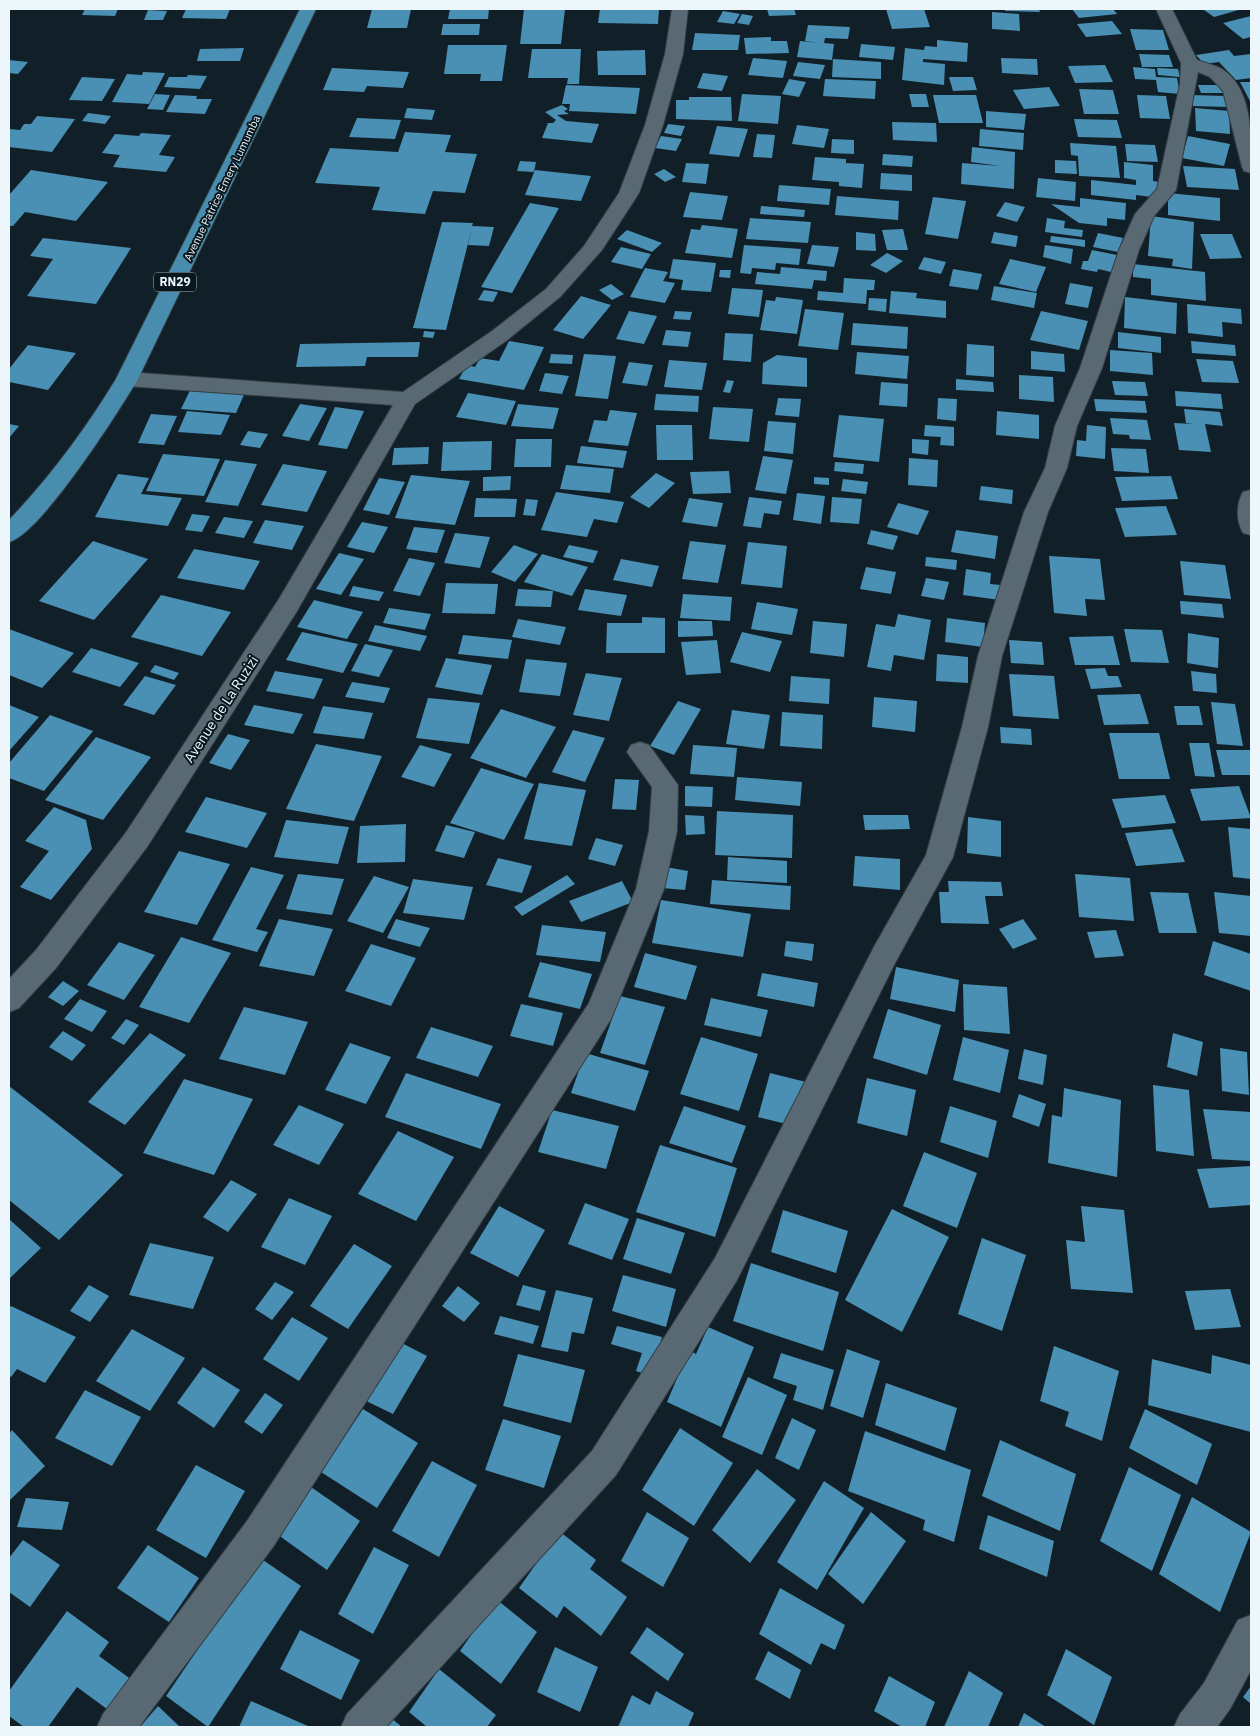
<svg xmlns="http://www.w3.org/2000/svg" width="1260" height="1736" font-family="'IBM Plex Sans',sans-serif">
	<style>
		.building { fill: #4990b4 }
		.lines { fill: none; stroke-linecap: round; stroke-linejoin: round }
		.minor-casing { stroke: #343d44; stroke-width: 2 }
		.primary-casing { stroke: #343d44; stroke-width: 2 }
		.minor { fill: #586973; fill-rule: evenodd }
		.primary { fill: #488dae; fill-rule: evenodd }
		.labels { text-anchor: middle; stroke-width: 4; stroke-linejoin: round; paint-order: stroke }
		.far-street-label { font-size: 11px; fill: #ecf6fb; stroke: #08161e }
		.shield { fill: #08161e; stroke: #a8b3b9; stroke-width: 1 }
		.shield-label { font-size: 12px; font-weight: bold; fill: #ecf6fb }
		.street-label { font-size: 14px; fill: #ecf6fb; stroke: #08161e }
	</style>
	<rect width="100%" height="100%" fill="#112028"/>
	<g class="building">
		<path d="M85,9h33l-3,7 -33,-1z"/>
		<path d="M186,9h44l-4,10 -44,-1z"/>
		<path d="M372,9h39l-4,19h-40z"/>
		<path d="M450,9h39l-1,10h-40z"/>
		<path d="M524,9h41l-4,35h-41z"/>
		<path d="M600,9h59l-1,15 -60,-1z"/>
		<path d="M767,9h27l2,6 -27,1z"/>
		<path d="M886,9h38l6,18 -38,2z"/>
		<path d="M1005,9h34l1,3 -35,-1z"/>
		<path d="M1072,9h41l4,5 -38,4z"/>
		<path d="M1207,9h35l-28,8 -10,-7z"/>
		<path d="M148,10l19,1 -4,9h-19z"/>
		<path d="M723,11l17,3 -6,10 -17,-2z"/>
		<path d="M992,12l27,2 1,17 -28,-2z"/>
		<path d="M742,14l11,2 -4,9 -12,-2z"/>
		<path d="M1251,16v21l-8,2 -20,-16z"/>
		<path d="M1112,21l10,13 -36,3 -9,-13z"/>
		<path d="M443,24h37l-1,11h-38z"/>
		<path d="M808,25l42,2 -2,12 -23,-1 -1,5 10,1 -2,16 -35,-3 3,-16 20,2 -15,-2z"/>
		<path d="M1130,29l33,1 6,20h-33z"/>
		<path d="M695,33l45,2 -2,15h-46z"/>
		<path d="M771,37v4h16l2,12 -43,1 -2,-16z"/>
		<path d="M937,40l31,3 -1,19 -44,-3v3l22,2 -1,21 -42,-5 3,-32 19,2 1,-4 12,1z"/>
		<path d="M861,44l34,3 -2,13 -34,-3z"/>
		<path d="M448,45h59l-5,36h-22l1,-7h-37z"/>
		<path d="M244,48l-4,13h-43l3,-12z"/>
		<path d="M532,49h49l-2,35h-12l1,-6h-40z"/>
		<path d="M645,50l1,25h-48l-1,-24z"/>
		<path d="M1229,50l5,6 17,-2v24l-15,2 -17,-18 -15,2 -8,-9z"/>
		<path d="M1139,54l30,1 4,12h-31z"/>
		<path d="M753,58l34,3 -4,17 -35,-3z"/>
		<path d="M1001,58l36,1 1,16 -36,-2z"/>
		<path d="M833,59l48,3v17l-49,-2z"/>
		<path d="M9,60l19,2 -10,12 -9,-1z"/>
		<path d="M798,62l27,3 -5,14 -27,-3z"/>
		<path d="M1105,65l8,17 -38,1 -7,-17z"/>
		<path d="M1133,67l22,2 1,8 21,1 3,16 -22,-2 -2,-12 -21,-1z"/>
		<path d="M332,68l77,4 -6,16 -36,-2 -3,6 -41,-2z"/>
		<path d="M1157,68l21,1 2,8 -22,-2z"/>
		<path d="M143,72l22,1 -16,31 -37,-2 15,-28 15,1z"/>
		<path d="M703,73l25,3 -6,15 -25,-3z"/>
		<path d="M188,75l19,1 -7,13 -36,-2 5,-10h18z"/>
		<path d="M82,77l33,2 -13,22 -33,-1z"/>
		<path d="M949,77h24l4,13 -24,1z"/>
		<path d="M789,79l17,3 -7,15 -17,-3z"/>
		<path d="M825,79l51,2 -1,18 -52,-3z"/>
		<path d="M1240,82h11v21z"/>
		<path d="M566,85l74,3 -4,26 -67,-3 1,-7h-8z"/>
		<path d="M1198,85h25l3,8h-25z"/>
		<path d="M1049,87l11,19 -36,3 -11,-19z"/>
		<path d="M1079,89l34,1 6,24h-35z"/>
		<path d="M155,94l15,1 -7,15 -16,-1z"/>
		<path d="M742,94l39,2 -3,28 -40,-3z"/>
		<path d="M909,94h17l3,13h-17z"/>
		<path d="M175,95l22,1 -1,3h16l-7,15 -39,-2z"/>
		<path d="M933,95h43l7,28h-44z"/>
		<path d="M1137,95l29,1 4,23 -30,-1z"/>
		<path d="M1190,95l36,1 3,11 -36,-1z"/>
		<path d="M689,97h42l1,24 -56,-2v-19h13z"/>
		<path d="M562,105l6,4 -4,2 5,3 -12,1 9,6 33,3 -7,19 -50,-5 6,-15h5l3,-3 -11,-8z"/>
		<path d="M407,108l28,2 -3,10 -28,-2z"/>
		<path d="M1195,108l34,3 1,23 -34,-3z"/>
		<path d="M986,111l40,3 -2,16 -38,-3z"/>
		<path d="M88,113l23,3 -6,8 -23,-3z"/>
		<path d="M37,116l38,3 -23,33 -43,-5v-18l11,1 4,-6h7z"/>
		<path d="M357,118l44,2 -6,19 -46,-2z"/>
		<path d="M1074,119l43,1 5,18 -44,-1z"/>
		<path d="M892,122l44,1 1,19 -44,-2z"/>
		<path d="M668,124l17,2 -4,10 -17,-3z"/>
		<path d="M797,125l32,4 -5,19 -32,-4z"/>
		<path d="M717,126l31,3 -9,28 -30,-3z"/>
		<path d="M980,129l44,4 -1,17 -44,-4z"/>
		<path d="M405,132l46,3 -6,17 32,2 -12,39 -32,-2 -8,23 -53,-4 8,-23 -65,-4 15,-35 68,4z"/>
		<path d="M141,133l30,2 -12,20 16,2 -9,15 -53,-5 7,-12 -18,-2 13,-19 24,2z"/>
		<path d="M757,134l18,1 -3,23 -19,-1z"/>
		<path d="M661,136l21,3 -6,12 -21,-3z"/>
		<path d="M1188,136l42,8 -6,22 -42,-8z"/>
		<path d="M832,139l22,1v14l-23,-1z"/>
		<path d="M1070,143l46,3 4,32 -41,-2 -1,-20 -7,-1z"/>
		<path d="M1125,144l30,1 3,17 -31,-1z"/>
		<path d="M972,147l43,5 -1,37 -53,-5 1,-21 38,3 -29,-4z"/>
		<path d="M883,154l30,2 -1,11 -30,-2z"/>
		<path d="M815,157l31,2v4l18,1 -2,24 -23,-2v-4l-27,-2z"/>
		<path d="M1055,160l21,1 1,13 -22,-1z"/>
		<path d="M520,161l16,1 -2,10 -17,-1z"/>
		<path d="M1124,162l29,3v16l6,1v16l-23,-3v5l-45,-5v-15l45,5v-5l-12,-2z"/>
		<path d="M686,163l23,1 -3,20 -24,-2z"/>
		<path d="M1183,166l52,3 4,21 -52,-3z"/>
		<path d="M664,169l12,8 -11,5 -11,-8z"/>
		<path d="M31,170l77,12 -32,39 -51,-9 -12,14h-4v-31z"/>
		<path d="M535,170l56,6 -10,25 -56,-6z"/>
		<path d="M881,173l31,2v16l-32,-2z"/>
		<path d="M1038,178l38,4 -1,19 -39,-4z"/>
		<path d="M779,185l52,4 -2,16 -52,-4z"/>
		<path d="M690,192l38,4 -6,24 -39,-3z"/>
		<path d="M1168,193l52,5v23l-52,-6z"/>
		<path d="M837,196l62,5 -1,19 -63,-5z"/>
		<path d="M933,197l33,4 -8,38 -33,-5z"/>
		<path d="M1080,198l46,5 -1,17 -18,-2v8l-28,-3 -28,-19 29,3z"/>
		<path d="M1005,202l20,5 -8,15 -21,-6z"/>
		<path d="M530,203l29,5 -47,85 -31,-6z"/>
		<path d="M761,206l44,4 -1,7 -44,-3z"/>
		<path d="M1151,216l43,6 -2,47 -20,-3 1,-7 -25,-3z"/>
		<path d="M750,218l61,4 -3,21 -62,-4z"/>
		<path d="M1047,218l18,3 -1,7 19,2 -1,7 -37,-5z"/>
		<path d="M442,222l31,1 -1,3 22,1 -5,19 -21,-1 4,-17 -26,102 -33,-2z"/>
		<path d="M702,225l36,4 -6,29 -47,-5 6,-24 9,1z"/>
		<path d="M903,229l5,21h-21l-5,-20z"/>
		<path d="M627,230l35,13 -10,9 -35,-13z"/>
		<path d="M856,232l19,2 1,17 -20,-1z"/>
		<path d="M994,232l24,4 -2,11 -25,-4z"/>
		<path d="M1098,233l25,5 -5,14 -25,-5z"/>
		<path d="M1200,234h32l10,24 -32,1z"/>
		<path d="M1051,236l34,4v7l-35,-5z"/>
		<path d="M43,238l88,10 -35,56 -69,-8 26,-37 -23,-3z"/>
		<path d="M744,245l57,4 -2,16 -23,-2 -1,7 -23,-2 -1,6 -11,-1z"/>
		<path d="M812,245l27,2 -5,20 -27,-3z"/>
		<path d="M1045,245l28,4 -2,15 -28,-7z"/>
		<path d="M621,247l30,7 -9,15 -31,-7z"/>
		<path d="M1092,250l25,5 -6,17 -13,-3 -1,3 -16,-3 2,-8h5z"/>
		<path d="M887,253l16,8 -17,12 -16,-8z"/>
		<path d="M924,257l22,5 -5,12 -23,-5z"/>
		<path d="M673,259l43,4 -5,29 -30,-2 2,-10 -14,-2z"/>
		<path d="M1010,259l36,8 -10,25 -37,-8z"/>
		<path d="M1133,264l72,8 1,29 -55,-6v-16l-18,-2z"/>
		<path d="M781,267l46,4 -1,10 -12,-1 -2,9 -57,-5 2,-12 23,2z"/>
		<path d="M645,268l23,4 -5,9 12,2 -10,20 -35,-6z"/>
		<path d="M953,269l29,5 -4,16 -29,-4z"/>
		<path d="M720,270h11l-1,8 -11,-1z"/>
		<path d="M844,278l31,2 -1,10h-7l-1,14 -49,-4 1,-9 25,2z"/>
		<path d="M1070,283l23,4 -5,21 -23,-4z"/>
		<path d="M611,284l13,10 -12,6 -13,-10z"/>
		<path d="M994,286l43,7 -3,15 -43,-8z"/>
		<path d="M732,288l31,2 -4,27 -31,-3z"/>
		<path d="M484,290l14,2 -5,10 -15,-2z"/>
		<path d="M891,291l26,2 -1,5 30,3v17l-57,-5z"/>
		<path d="M581,296l30,9 -28,34 -30,-9z"/>
		<path d="M776,297l27,3 -6,34 -37,-4 6,-30 9,1z"/>
		<path d="M1125,297l52,6 -1,31 -52,-6z"/>
		<path d="M869,298l18,1 -1,13 -18,-2z"/>
		<path d="M1187,304l54,5 1,15 -20,-2 1,15 -35,-4z"/>
		<path d="M805,309l39,4 -6,37 -40,-4z"/>
		<path d="M629,311l28,5 -13,28 -28,-5z"/>
		<path d="M675,311l17,1 -2,8 -17,-1z"/>
		<path d="M1041,311l47,10 -9,29 -49,-10z"/>
		<path d="M853,323l55,4 -1,22 -56,-4z"/>
		<path d="M666,330l25,2 -3,15 -26,-2z"/>
		<path d="M424,331l11,1 -2,6 -10,-1z"/>
		<path d="M1118,332l43,5v16l-43,-5z"/>
		<path d="M725,333l28,1 -2,28 -28,-2z"/>
		<path d="M509,341l35,6 -20,43 -65,-11 8,-14 8,2 5,-9 19,3z"/>
		<path d="M1191,341l44,4 1,11 -44,-3z"/>
		<path d="M420,342l-2,15h-51l-2,9 -69,1 4,-23z"/>
		<path d="M967,344l27,2v31l-28,-2z"/>
		<path d="M28,345l48,8 -28,37 -39,-8v-13z"/>
		<path d="M1110,350l42,3 1,22 -43,-4z"/>
		<path d="M1031,351l33,3 1,18 -34,-3z"/>
		<path d="M857,352l52,4 -2,23 -52,-5z"/>
		<path d="M551,354l22,1 -1,9 -23,-1z"/>
		<path d="M584,354l32,2 -8,43 -33,-3z"/>
		<path d="M777,355l30,3v29l-45,-3 1,-21z"/>
		<path d="M1196,359l37,2 6,22 -37,-1z"/>
		<path d="M669,360l38,3 -5,27 -38,-3z"/>
		<path d="M629,362l24,3 -6,21 -25,-3z"/>
		<path d="M545,373l24,3 -7,18 -23,-3z"/>
		<path d="M1019,375l34,2 1,25 -35,-3z"/>
		<path d="M956,379l37,3 1,10 -38,-2z"/>
		<path d="M727,380l7,1 -4,12 -7,-1z"/>
		<path d="M1112,381l33,1 3,14 -33,-1z"/>
		<path d="M881,382l27,2 -1,23 -28,-2z"/>
		<path d="M192,386l54,4 -10,23 -55,-4z"/>
		<path d="M1175,391l46,3 2,15 -47,-3z"/>
		<path d="M468,393l48,8 -10,24 -50,-8z"/>
		<path d="M656,394l43,2 -1,16 -44,-2z"/>
		<path d="M778,398l23,1 -2,18 -24,-2z"/>
		<path d="M938,398l19,1 -1,22 -19,-2z"/>
		<path d="M1094,399l51,2 2,12 -51,-2z"/>
		<path d="M300,404l27,4 -18,33 -27,-5z"/>
		<path d="M518,404l41,4 -6,21 -42,-3z"/>
		<path d="M335,407l29,4 -17,38 -29,-4z"/>
		<path d="M713,407l40,2 -4,33 -40,-3z"/>
		<path d="M1184,409l36,3 3,14 -18,-2 6,28 -32,-2 -5,-27 20,1 -8,-1z"/>
		<path d="M610,410l27,3 -9,33 -40,-4 6,-22 13,1z"/>
		<path d="M187,411l43,4 -9,20 -43,-3z"/>
		<path d="M997,411l42,4v24l-43,-4z"/>
		<path d="M151,414l26,2 -13,29 -26,-2z"/>
		<path d="M839,415l45,4 -5,43 -46,-5z"/>
		<path d="M1110,418l37,2 4,20 -21,-1 -1,-4 -16,-1z"/>
		<path d="M768,421l28,2 -3,31 -29,-3z"/>
		<path d="M9,424l10,2 -10,12z"/>
		<path d="M656,425h36l1,35h-36z"/>
		<path d="M925,425l29,2v19l-14,-1 1,-8 -17,-1z"/>
		<path d="M1087,425l19,2 -1,32 -29,-3 1,-16 9,1z"/>
		<path d="M248,431l20,3 -8,14 -20,-3z"/>
		<path d="M516,439h36l-1,28h-37z"/>
		<path d="M912,439l17,1 -1,15 -16,-2z"/>
		<path d="M492,441l-1,29 -50,1 2,-29z"/>
		<path d="M581,446l46,5 -4,17 -46,-5z"/>
		<path d="M429,447l-1,17 -36,1 2,-17z"/>
		<path d="M1111,448l35,1 3,24 -35,-2z"/>
		<path d="M163,454l57,5 -16,37 -58,-5z"/>
		<path d="M763,456l30,4 -7,34 -31,-4z"/>
		<path d="M909,458l29,2 -1,27 -29,-2z"/>
		<path d="M225,460l32,4 -19,42 -33,-4z"/>
		<path d="M835,462l29,2 -1,10 -29,-3z"/>
		<path d="M283,464l44,7 -20,41 -46,-7z"/>
		<path d="M566,465l48,4 -4,24 -50,-4z"/>
		<path d="M729,471l2,22 -38,1 -3,-22z"/>
		<path d="M656,473l19,10 -26,25 -19,-11z"/>
		<path d="M118,474l31,4 -8,16 41,4 -14,28 -73,-9z"/>
		<path d="M411,475l59,6 -15,44 -60,-7z"/>
		<path d="M511,476l-1,14 -27,1v-14z"/>
		<path d="M1171,476l7,23 -56,2 -7,-24z"/>
		<path d="M814,477l15,1v7l-15,-1z"/>
		<path d="M379,478l26,4 -16,33 -26,-5z"/>
		<path d="M843,479l25,3 -2,12 -25,-3z"/>
		<path d="M981,486l32,4 -1,14 -33,-4z"/>
		<path d="M556,492l68,10 -7,21 -23,-4 -7,18 -46,-7z"/>
		<path d="M797,493l28,3 -4,28 -28,-4z"/>
		<path d="M749,497l33,4 -3,14 -15,-2 -3,15 -18,-2z"/>
		<path d="M832,497l30,2 -3,25 -29,-2z"/>
		<path d="M476,498l41,1 -2,18h-41z"/>
		<path d="M689,498l34,5 -6,24 -35,-5z"/>
		<path d="M526,499l12,1 -3,16 -12,-1z"/>
		<path d="M898,503l31,8 -11,24 -31,-8z"/>
		<path d="M1166,506l11,29 -52,2 -10,-29z"/>
		<path d="M192,514l18,2 -8,16 -17,-2z"/>
		<path d="M224,517l29,4 -9,17 -29,-5z"/>
		<path d="M265,520l39,6 -12,24 -39,-7z"/>
		<path d="M362,522l26,5 -14,26 -27,-6z"/>
		<path d="M414,527l31,3 -8,23 -31,-4z"/>
		<path d="M871,530l27,6 -5,14 -26,-6z"/>
		<path d="M956,530l42,6 -3,23 -44,-7z"/>
		<path d="M455,533l35,4 -10,31 -36,-5z"/>
		<path d="M93,541l55,18 -54,61 -55,-19z"/>
		<path d="M690,541l36,4 -8,38 -36,-4z"/>
		<path d="M748,542l39,4 -5,42 -41,-4z"/>
		<path d="M514,545l24,9 -23,28 -24,-10z"/>
		<path d="M569,545l29,6 -5,12 -30,-6z"/>
		<path d="M194,549l66,12 -16,29 -67,-12z"/>
		<path d="M339,553l25,6 -23,36 -25,-6z"/>
		<path d="M542,554l46,13 -16,29 -48,-14z"/>
		<path d="M1049,556l51,3 5,41 -20,-1 2,17 -33,-3z"/>
		<path d="M926,557l31,3 -1,10 -31,-4z"/>
		<path d="M409,558l26,5 -15,33 -27,-5z"/>
		<path d="M621,559l38,7 -7,21 -39,-7z"/>
		<path d="M1180,561l45,4 6,34 -47,-4z"/>
		<path d="M866,567l30,5 -5,22 -31,-5z"/>
		<path d="M966,569l25,4 -1,11 11,1 -1,15 -37,-5z"/>
		<path d="M926,578l23,4 -5,18 -23,-4z"/>
		<path d="M446,583l52,1 -3,30 -53,-1z"/>
		<path d="M353,586l31,6 -5,9 -30,-5z"/>
		<path d="M518,589l35,2 -2,16 -36,-1z"/>
		<path d="M585,589l42,6 -6,21 -43,-6z"/>
		<path d="M683,594l49,3 -2,24 -50,-3z"/>
		<path d="M161,595l70,17 -29,44 -71,-19z"/>
		<path d="M314,600l49,12 -16,27 -50,-12z"/>
		<path d="M1180,601l42,3 2,14 -43,-4z"/>
		<path d="M757,602l41,7 -6,26 -41,-6z"/>
		<path d="M389,608l42,6 -6,16 -42,-7z"/>
		<path d="M898,614l33,6 -7,40 -30,-5 -3,16 -24,-4 9,-43 19,3z"/>
		<path d="M642,617l23,1v35h-59l1,-30h35z"/>
		<path d="M947,618l38,5 -2,24 -38,-5z"/>
		<path d="M518,619l48,8 -6,18 -48,-8z"/>
		<path d="M678,621h34l1,15 -35,1z"/>
		<path d="M813,621l34,3 -3,33 -34,-4z"/>
		<path d="M375,625l52,11 -7,15 -52,-10z"/>
		<path d="M9,629l65,24 -32,35 -33,-13z"/>
		<path d="M1124,629l38,1 7,33 -38,-1z"/>
		<path d="M302,632l56,12 -15,29 -57,-13z"/>
		<path d="M742,632l40,9 -12,31 -40,-10z"/>
		<path d="M1188,633l31,5 -1,30 -31,-5z"/>
		<path d="M463,635l49,5 -4,19 -50,-5z"/>
		<path d="M1113,636l7,29h-45l-6,-28z"/>
		<path d="M717,640l4,33 -35,2 -5,-33z"/>
		<path d="M1009,640l33,2 2,23 -33,-2z"/>
		<path d="M365,644l28,6 -14,27 -28,-6z"/>
		<path d="M91,648l48,15 -19,24 -48,-15z"/>
		<path d="M937,654l31,3v26l-32,-2z"/>
		<path d="M446,658l46,7 -10,30 -47,-8z"/>
		<path d="M526,659l41,4 -7,33 -41,-4z"/>
		<path d="M155,665l24,8 -5,7 -24,-8z"/>
		<path d="M1105,668l3,8h10l4,11 -31,2 -6,-20z"/>
		<path d="M275,671l48,8 -9,20 -48,-8z"/>
		<path d="M1191,671l25,3 1,19 -24,-2z"/>
		<path d="M586,673l36,5 -13,43 -36,-6z"/>
		<path d="M1009,674l45,2 5,43 -46,-3z"/>
		<path d="M145,676l31,9 -22,30 -31,-10z"/>
		<path d="M791,676l39,3 -1,25 -40,-3z"/>
		<path d="M352,682l38,6 -6,15 -39,-6z"/>
		<path d="M1140,694l9,30 -45,1 -7,-30z"/>
		<path d="M874,697l43,4 -2,31 -43,-5z"/>
		<path d="M428,698l52,5 -11,41 -53,-6z"/>
		<path d="M678,701l23,8 -27,46 -24,-9z"/>
		<path d="M1211,702l24,2 8,42 -26,-2z"/>
		<path d="M9,705l30,12 -30,34z"/>
		<path d="M254,705l49,9 -10,20 -49,-9z"/>
		<path d="M323,706l50,7 -9,26 -51,-6z"/>
		<path d="M1174,706h25l4,19h-26z"/>
		<path d="M501,709l55,18 -30,51 -56,-20z"/>
		<path d="M732,710l38,5 -6,34 -38,-5z"/>
		<path d="M782,712l41,3 -1,34 -42,-3z"/>
		<path d="M50,715l43,16 -49,60 -35,-13v-15z"/>
		<path d="M1000,727l31,2 1,16 -31,-2z"/>
		<path d="M573,730l32,8 -20,44 -33,-10z"/>
		<path d="M1109,733h50l11,46h-51z"/>
		<path d="M228,734l22,6 -19,30 -22,-7z"/>
		<path d="M96,737l55,20 -48,63 -58,-20z"/>
		<path d="M1189,743h20l6,34 -20,-1z"/>
		<path d="M316,744l66,12 -28,65 -68,-12z"/>
		<path d="M420,745l32,9 -18,33 -33,-10z"/>
		<path d="M693,745l44,3 -3,29 -44,-3z"/>
		<path d="M1216,750h34l1,25h-29z"/>
		<path d="M481,768l53,16 -30,56 -54,-17z"/>
		<path d="M737,777l65,5 -2,24 -65,-6z"/>
		<path d="M615,779l24,1 -3,30 -24,-1z"/>
		<path d="M539,783l47,7 -14,56 -48,-7z"/>
		<path d="M685,786l28,1 -1,20 -27,-1z"/>
		<path d="M1239,786l12,32 -50,3 -11,-32z"/>
		<path d="M1165,795l11,28 -54,5 -10,-29z"/>
		<path d="M206,797l61,16 -20,35 -62,-16z"/>
		<path d="M54,807l32,13 6,29 -41,51 -31,-13 29,-36 -24,-10z"/>
		<path d="M717,811l76,4 -1,43 -77,-3z"/>
		<path d="M685,815l19,1 1,18 -19,1z"/>
		<path d="M863,815h45l2,14 -45,1z"/>
		<path d="M968,817l33,4v36l-34,-4z"/>
		<path d="M286,820l63,7 -11,37 -64,-7z"/>
		<path d="M406,824l-1,38 -48,1 3,-37z"/>
		<path d="M446,825l29,7 -11,26 -29,-7z"/>
		<path d="M1228,827l23,2v50l-18,-2z"/>
		<path d="M1172,829l13,33 -49,4 -11,-33z"/>
		<path d="M596,838l27,7 -8,21 -27,-7z"/>
		<path d="M179,851l51,13 -33,61 -53,-13z"/>
		<path d="M855,856l45,3v31l-47,-4z"/>
		<path d="M728,857l59,4v22l-60,-3z"/>
		<path d="M498,858l34,8 -10,27 -36,-8z"/>
		<path d="M251,867l33,8 -28,54 12,3 -11,20 -45,-12z"/>
		<path d="M666,867l22,4 -3,19 -23,-2z"/>
		<path d="M298,874l46,5 -12,36 -46,-6z"/>
		<path d="M1075,874l55,4 4,43 -55,-4z"/>
		<path d="M567,875l8,9 -53,32 -8,-9z"/>
		<path d="M374,876l35,11 -26,46 -36,-12z"/>
		<path d="M413,879l60,8 -9,33 -61,-7z"/>
		<path d="M712,880l79,6 -1,24 -80,-6z"/>
		<path d="M622,881l11,21 -52,20 -12,-21z"/>
		<path d="M948,881l53,1 2,14h-18l4,28 -48,-1 -2,-31h10z"/>
		<path d="M1150,892l38,1 9,40h-38z"/>
		<path d="M1214,892l37,4v40l-32,-3z"/>
		<path d="M661,900l90,14 -8,43 -91,-14z"/>
		<path d="M279,919l54,10 -19,47 -55,-10z"/>
		<path d="M396,919l34,9 -10,19 -33,-9z"/>
		<path d="M1023,919l14,20 -24,10 -14,-20z"/>
		<path d="M542,925l64,7 -6,30 -64,-7z"/>
		<path d="M1116,930l8,26 -29,2 -8,-26z"/>
		<path d="M181,937l50,16 -42,70 -50,-16z"/>
		<path d="M786,941l28,3 -2,17 -28,-5z"/>
		<path d="M1213,941l38,13v37l-47,-16z"/>
		<path d="M119,942l36,13 -31,45 -37,-15z"/>
		<path d="M371,944l45,14 -25,48 -46,-15z"/>
		<path d="M645,953l52,13 -11,34 -52,-13z"/>
		<path d="M540,962l52,12 -12,35 -52,-12z"/>
		<path d="M896,967l63,13 -4,32 -65,-13z"/>
		<path d="M762,973l56,10 -4,24 -57,-11z"/>
		<path d="M63,981l16,10 -16,15 -15,-9z"/>
		<path d="M963,984l44,3 3,47 -46,-4z"/>
		<path d="M620,996l45,11 -20,58 -45,-12z"/>
		<path d="M711,998l57,12 -7,27 -57,-12z"/>
		<path d="M80,999l27,12 -15,21 -28,-13z"/>
		<path d="M521,1004l42,9 -10,33 -43,-10z"/>
		<path d="M244,1007l64,15 -23,53 -66,-16z"/>
		<path d="M888,1009l53,16 -14,50 -54,-17z"/>
		<path d="M126,1019l13,6 -15,20 -13,-7z"/>
		<path d="M431,1027l62,19 -15,31 -62,-19z"/>
		<path d="M63,1031l23,14 -14,16 -23,-14z"/>
		<path d="M150,1033l36,22 -61,70 -37,-23z"/>
		<path d="M1173,1033l30,9 -6,34 -30,-9z"/>
		<path d="M701,1037l57,17 -19,57 -59,-17z"/>
		<path d="M963,1037l46,13 -9,43 -47,-13z"/>
		<path d="M350,1043l41,14 -25,47 -41,-14z"/>
		<path d="M1220,1048l27,4 2,43 -27,-4z"/>
		<path d="M1024,1049l23,6 -4,30 -25,-6z"/>
		<path d="M585,1053l64,18 -14,40 -64,-18z"/>
		<path d="M406,1073l95,31 -20,45 -96,-32z"/>
		<path d="M770,1073l36,9 -12,44 -36,-9z"/>
		<path d="M867,1078l49,12 -9,46 -50,-13z"/>
		<path d="M184,1079l69,20 -39,76 -71,-22z"/>
		<path d="M1153,1085l36,5 5,66 -38,-5z"/>
		<path d="M9,1086l114,89 -64,65 -50,-40z"/>
		<path d="M1064,1088l57,12 -4,77 -69,-14 4,-48 10,2z"/>
		<path d="M1019,1094l27,10 -7,23 -27,-10z"/>
		<path d="M299,1105l45,19 -25,41 -46,-20z"/>
		<path d="M684,1106l62,20 -14,37 -63,-20z"/>
		<path d="M950,1106l47,15 -9,37 -48,-16z"/>
		<path d="M1203,1109l48,3v49l-39,-2z"/>
		<path d="M552,1110l67,16 -13,43 -68,-17z"/>
		<path d="M398,1131l56,26 -38,64 -58,-27z"/>
		<path d="M660,1145l77,23 -22,69 -79,-25z"/>
		<path d="M924,1152l53,21 -20,55 -54,-22z"/>
		<path d="M1251,1166v39l-42,3 -12,-39z"/>
		<path d="M231,1180l26,14 -29,38 -25,-15z"/>
		<path d="M289,1198l43,18 -27,49 -44,-18z"/>
		<path d="M585,1203l44,16 -17,41 -44,-16z"/>
		<path d="M499,1206l46,24 -27,47 -48,-24z"/>
		<path d="M1081,1206l43,4 9,83 -62,-4 -5,-49 19,2z"/>
		<path d="M892,1209l57,28 -47,95 -57,-32z"/>
		<path d="M783,1210l65,21 -12,42 -65,-21z"/>
		<path d="M637,1218l48,15 -14,41 -48,-15z"/>
		<path d="M9,1219l32,29 -32,31z"/>
		<path d="M982,1238l44,17 -24,76 -44,-17z"/>
		<path d="M150,1243l64,14 -21,52 -64,-14z"/>
		<path d="M354,1244l38,22 -44,63 -38,-23z"/>
		<path d="M751,1263l88,29 -16,59 -90,-30z"/>
		<path d="M623,1275l53,14 -10,38 -54,-16z"/>
		<path d="M275,1282l19,10 -22,28 -17,-11z"/>
		<path d="M89,1285l20,11 -19,26 -20,-11z"/>
		<path d="M523,1285l23,6 -6,20 -24,-6z"/>
		<path d="M458,1286l22,17 -16,19 -22,-16z"/>
		<path d="M1230,1289l11,38 -46,3 -10,-39z"/>
		<path d="M556,1290l37,8 -9,36 -12,-2 -4,20 -27,-5z"/>
		<path d="M11,1306l65,31 -31,46 -28,-14 -6,8 -2,-1v-68z"/>
		<path d="M500,1316l39,10 -6,18 -39,-10z"/>
		<path d="M292,1317l36,21 -29,43 -36,-22z"/>
		<path d="M617,1326l45,11 -10,39 -16,-5 6,-18 -31,-9z"/>
		<path d="M708,1327l46,20 -33,80 -54,-25 22,-52 7,4z"/>
		<path d="M132,1329l53,29 -35,53 -54,-30z"/>
		<path d="M392,1338l35,18 -34,58 -35,-17z"/>
		<path d="M1054,1346l65,25 -17,70 -37,-15 4,-14 -29,-11z"/>
		<path d="M847,1349l33,12 -17,57 -33,-12z"/>
		<path d="M781,1353l53,17 -11,40 -30,-10 4,-14 -24,-8z"/>
		<path d="M518,1354l67,16 -14,53 -68,-17z"/>
		<path d="M1212,1355l39,10v67l-103,-27 4,-46 59,15z"/>
		<path d="M203,1367l37,23 -26,38 -37,-25z"/>
		<path d="M748,1377l39,18 -25,60 -40,-18z"/>
		<path d="M886,1383l71,25 -12,43 -70,-26z"/>
		<path d="M85,1390l56,27 -29,49 -57,-28z"/>
		<path d="M265,1393l18,12 -21,29 -18,-12z"/>
		<path d="M363,1409l55,34 -41,65 -56,-36z"/>
		<path d="M1145,1409l67,35 -15,41 -68,-37z"/>
		<path d="M792,1418l24,12 -17,40 -24,-12z"/>
		<path d="M503,1419l58,17 -17,52 -59,-18z"/>
		<path d="M680,1428l53,35 -39,63 -52,-36z"/>
		<path d="M12,1430l33,36 -36,35v-67z"/>
		<path d="M865,1431l106,39 -17,72 -31,-12 2,-10 -77,-29z"/>
		<path d="M1000,1440l76,34 -16,57 -78,-35z"/>
		<path d="M432,1461l45,24 -38,72 -47,-26z"/>
		<path d="M196,1465l49,26 -39,67 -50,-28z"/>
		<path d="M1129,1467l52,28 -29,76 -52,-30z"/>
		<path d="M757,1469l39,31 -46,63 -38,-33z"/>
		<path d="M824,1481l40,27 -47,82 -40,-28z"/>
		<path d="M308,1485l52,36 -33,49 -53,-38z"/>
		<path d="M1192,1497l59,35 -31,80 -61,-38z"/>
		<path d="M26,1498l43,4 -7,28 -45,-3z"/>
		<path d="M647,1512l42,26 -26,49 -42,-26z"/>
		<path d="M871,1512l35,29 -43,63 -35,-30z"/>
		<path d="M988,1515l66,26 -7,36 -68,-28z"/>
		<path d="M559,1531l37,29 -6,9 37,28 -26,39 -37,-30 -7,12 -38,-30z"/>
		<path d="M23,1540l37,25 -30,42 -21,-15v-34z"/>
		<path d="M148,1545l51,33 -30,44 -52,-34z"/>
		<path d="M374,1547l35,18 -36,69 -35,-20z"/>
		<path d="M260,1558l41,28 -93,141 -42,-31z"/>
		<path d="M780,1588l65,37 -10,25 -14,-7 -10,22 -52,-31z"/>
		<path d="M496,1599l41,33 -36,52 -41,-33z"/>
		<path d="M67,1611l42,31 -10,14 33,24 -21,32 -34,-25 -29,40h-24l-15,-11v-25z"/>
		<path d="M647,1627l37,27 -16,27 -38,-28z"/>
		<path d="M300,1630l60,30 -19,40 -61,-31z"/>
		<path d="M555,1647l43,20 -18,45 -43,-20z"/>
		<path d="M1066,1649l46,28 -18,48 -47,-30z"/>
		<path d="M768,1651l33,19 -11,29 -35,-20z"/>
		<path d="M439,1669l57,46 -9,12h-60l-18,-15z"/>
		<path d="M969,1671l34,22 -15,34h-44z"/>
		<path d="M889,1676l46,26 -10,25h-23l-28,-16z"/>
		<path d="M1251,1686v18l-8,-7z"/>
		<path d="M656,1691l38,22 -6,14h-70l14,-32 18,10z"/>
		<path d="M251,1701l59,26h-71z"/>
		<path d="M158,1706l22,21h-40z"/>
		<path d="M1024,1713l22,14h-28z"/>
		<path d="M391,1718l11,9h-17z"/>
	</g>
	<g class="lines">
		<g class="minor-casing">
			<g id="minor">
				<path d="M672,9h16l-5,45 -20,71 -24,68 -37,57 -42,47 -54,44 -91,63 -118,207 -150,236 -91,121 -37,40 -10,4v-33l27,-29 91,-119 152,-232 114,-194 -266,-19 -8,-2 -3,-5 3,-5 8,-2 276,20 89,-61 54,-42 38,-43 35,-53 26,-68 20,-71z"/>
				<path d="M1156,9h16l25,51c8,3 18,5 25,9 32,21 29,70 29,104l-7,-2 -2,-4 -19,-76 -13,-14 -12,-5 -22,118 -22,26 -15,34 -37,118 -25,58 -10,42 -19,44 -46,144 -14,71 -35,130 -58,106 -158,317 -121,195 -230,252h-45l6,-13 245,-263 123,-193 160,-313 51,-90 36,-128 16,-71 46,-144 21,-44 10,-42 25,-58 39,-118 16,-36 22,-25 23,-105 1,-21z"/>
				<path d="M1251,490v45l-8,-2c-7,-12 -7,-29 0,-41z"/>
				<path d="M640,742l9,3 29,40 -1,46 -13,58 -53,130 -338,528 -134,180h-42l6,-13 144,-193 342,-518 47,-114 13,-58 3,-44 -25,-35 4,-7z"/>
				<path d="M1251,1615v55l-21,39 -13,18h-43l6,-13 24,-31 34,-63z"/>
			</g>
		</g>
		<g class="primary-casing">
			<path id="primary" d="M300,9h16l-178,370c-19,32 -97,155 -129,163v-22c41,-43 76,-90 107,-141z"/>
		</g>
		<use href="#minor" class="minor"/>
		<use href="#primary" class="primary"/>
	</g>
	<g class="labels">
		<g class="far-street-label">
			<text transform="translate(222 188) rotate(-64)" y="4">Avenue Patrice Emery Lumumba</text>
		</g>
		<rect class="shield" x="154" y="272.5" width="42" height="19" rx="4"/>
		<g class="shield-label">
			<text x="175" y="286">RN29</text>
		</g>
		<g class="street-label">
			<text transform="translate(221 709) rotate(-57)" y="5">Avenue de La Ruzizi</text>
		</g>
	</g>
	<rect width="1260" height="1736" fill="none" stroke="#ecf6fb" stroke-width="20"/>
</svg>
